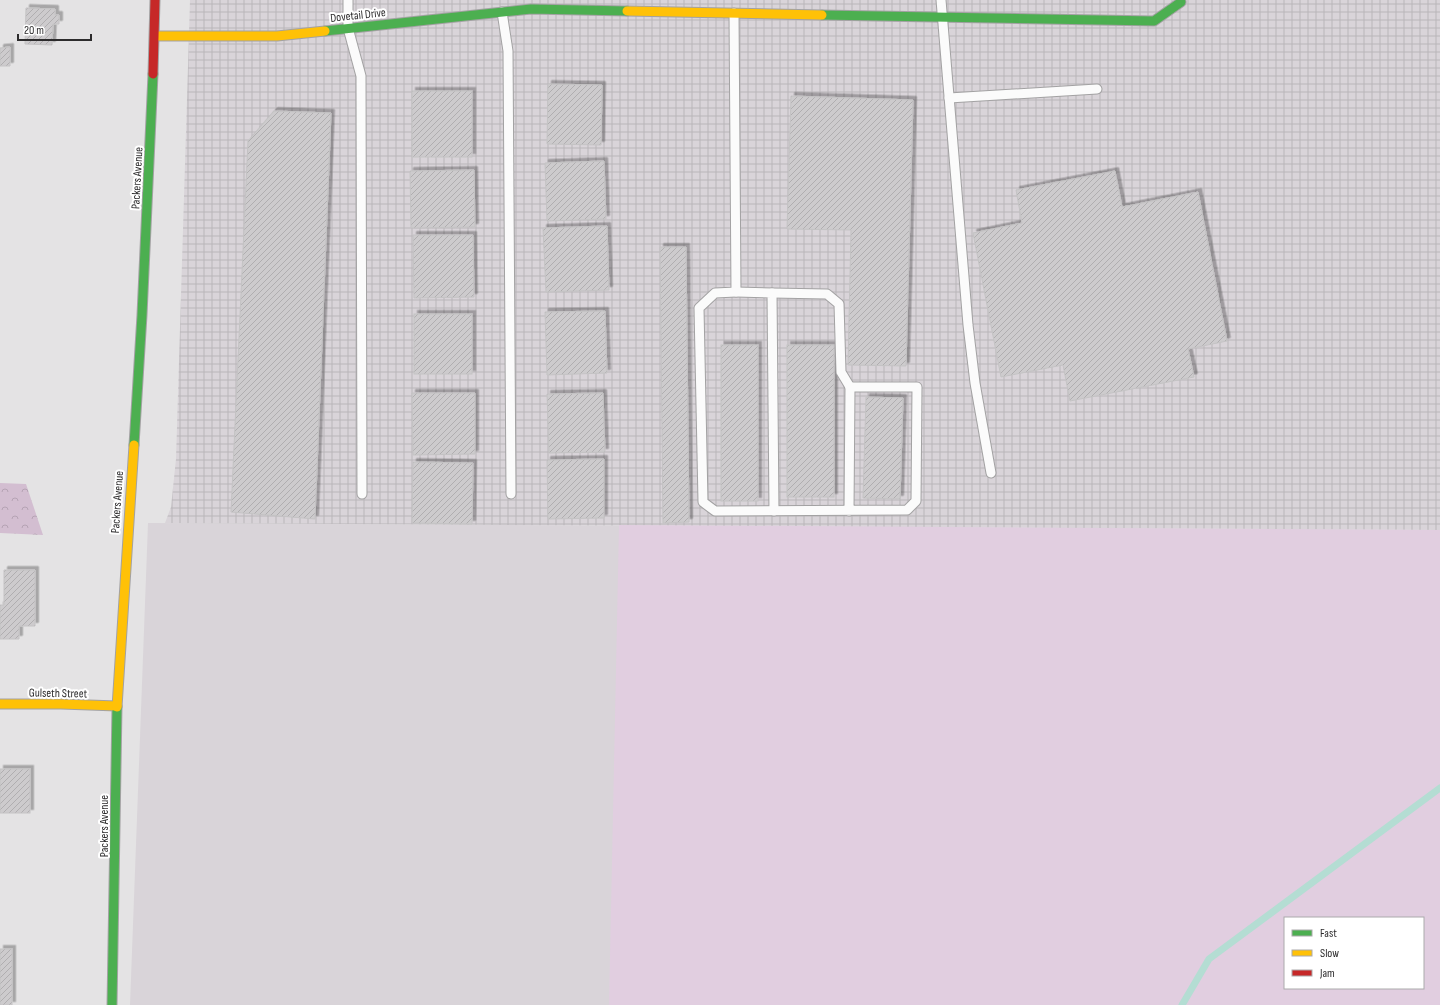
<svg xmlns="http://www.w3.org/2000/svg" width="1440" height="1005" font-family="'Sofia Sans Condensed',sans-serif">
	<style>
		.built { fill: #d9d4d9; fill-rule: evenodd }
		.industrial { fill: url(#industrial-grid) }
		.green { fill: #e1cee0; fill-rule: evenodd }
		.forest { fill: url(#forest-crowns) }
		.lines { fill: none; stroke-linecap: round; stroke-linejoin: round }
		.stream { stroke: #b4ddd3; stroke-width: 7 }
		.building { fill: url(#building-hatch); stroke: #c4c3c4; filter: url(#shadow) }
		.lane-casing { stroke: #a3a2a3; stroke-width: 11 }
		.fast-casing { stroke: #a3a2a3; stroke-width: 11 }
		.slow-casing { stroke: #a3a2a3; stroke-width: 11 }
		.jam-casing { stroke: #a3a2a3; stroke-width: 11 }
		.lane { stroke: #fbfbfb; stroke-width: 9 }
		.fast { stroke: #4caf50; stroke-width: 9 }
		.slow { stroke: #ffc107; stroke-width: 9 }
		.jam { stroke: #c62828; stroke-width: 9 }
		.labels { text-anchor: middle; stroke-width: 4; stroke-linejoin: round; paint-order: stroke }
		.street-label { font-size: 12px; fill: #2c2b2c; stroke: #fff }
	</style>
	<defs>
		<pattern id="industrial-grid" width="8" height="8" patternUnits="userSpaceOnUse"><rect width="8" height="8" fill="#d9d4d9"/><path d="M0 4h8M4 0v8" fill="none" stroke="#bab6ba"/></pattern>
		<pattern id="forest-crowns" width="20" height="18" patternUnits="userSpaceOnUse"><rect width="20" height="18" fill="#d3bed1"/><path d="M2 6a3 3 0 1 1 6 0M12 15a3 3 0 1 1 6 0" fill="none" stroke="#b5a3b4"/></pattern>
		<pattern id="building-hatch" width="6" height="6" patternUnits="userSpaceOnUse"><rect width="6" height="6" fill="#cdcbcd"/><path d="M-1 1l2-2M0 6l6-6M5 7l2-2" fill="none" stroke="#b0aeb0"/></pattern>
		<filter id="shadow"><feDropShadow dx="3.5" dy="-3.5" stdDeviation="0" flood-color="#0004"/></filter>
	</defs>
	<rect width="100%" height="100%" fill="#e4e3e4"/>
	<path class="built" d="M148,523l1292,7v475h-1310zM1285,918h138v70h-138z"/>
	<path class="industrial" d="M190,0h1250v530l-1275,-7 6,-16 5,-48z"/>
	<path class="green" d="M619,525l821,5v475h-831zM1285,918h138v70h-138z"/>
	<path class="forest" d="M0,483l26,1 17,51 -43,-2z"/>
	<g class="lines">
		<path class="stream" d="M1182,1005l27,-46 231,-171"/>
	</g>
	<g class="building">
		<path d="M26,8l29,1v6h4v9h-6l-1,21 -27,-1z"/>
		<path d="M10,47v19h-10v-18z"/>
		<path d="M548,84l54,1 -1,60 -54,-1z"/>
		<rect x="412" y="91" width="60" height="66"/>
		<path d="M791,96l122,4 -7,266 -58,-1 3,-135 -64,-1z"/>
		<path d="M274,111l57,2 -16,406 -84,-7 17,-371z"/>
		<path d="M604,161l2,58 -59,2 -2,-58z"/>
		<path d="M474,170l1,57 -64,1 -1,-57z"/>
		<path d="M1115,171l7,36 76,-15 29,149 -39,8 6,28 -124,24 -7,-36 -62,12 -28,-144 49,-10 -6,-33z"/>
		<path d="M607,226l2,64 -63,2 -3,-64z"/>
		<path d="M413,235h60l1,62 -60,1z"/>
		<path d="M660,247h26l3,275 -26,1z"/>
		<path d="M605,311l2,62 -60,2 -2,-63z"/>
		<rect x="414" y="314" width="58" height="60"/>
		<rect x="721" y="345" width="37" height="156"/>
		<rect x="787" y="345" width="47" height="152"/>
		<path d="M412,393h63v61l-62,1z"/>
		<path d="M603,393l2,59 -56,1 -2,-59z"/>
		<path d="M866,397l37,1 -3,101 -37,-1z"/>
		<path d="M604,459v59l-56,1 -1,-59z"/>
		<path d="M413,462l60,1 -1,61 -60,-1z"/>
		<path d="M4,570h31v56h-16v13h-19v-34h4z"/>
		<rect x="0" y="769" width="30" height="44"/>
		<rect x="0" y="949" width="12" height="56"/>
	</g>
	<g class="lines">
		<g class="lane-casing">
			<g id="lane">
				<path d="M348,0v28l13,48 1,418"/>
				<path d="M941,0l27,325 7,58 16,90"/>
				<path d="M502,12l6,39 3,443"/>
				<path d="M734,13l2,279 -21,1 -16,15 4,194 12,9 192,-1 9,-9 1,-114h-67l-1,124"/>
				<path d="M949,98l148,-9"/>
				<path d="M736,292l36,1 2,218"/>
				<path d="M772,293l55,1 12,10 2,68 9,15"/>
			</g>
		</g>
		<g class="fast-casing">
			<g id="fast">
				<path d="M822,15l332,6 27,-19"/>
				<path d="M325,31l206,-22 96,2"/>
				<path d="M134,445l8,-130 11,-241"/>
				<path d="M112,1005l5,-298"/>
			</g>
		</g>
		<g class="slow-casing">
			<g id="slow">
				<path d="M627,11l195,4"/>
				<path d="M155,36h122l48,-5"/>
				<path d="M0,704h61l56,2"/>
				<path d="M117,707l17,-262"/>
			</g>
		</g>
		<g class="jam-casing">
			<path id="jam" d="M153,74l2,-74"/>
		</g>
		<use href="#lane" class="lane"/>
		<use href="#fast" class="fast"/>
		<use href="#slow" class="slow"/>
		<use href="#jam" class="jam"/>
	</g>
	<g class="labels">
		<g class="street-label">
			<text transform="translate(358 15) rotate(-6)" y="4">Dovetail Drive</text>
			<text transform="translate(137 178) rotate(-87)" y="4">Packers Avenue</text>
			<text transform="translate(117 502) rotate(-86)" y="4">Packers Avenue</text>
			<text transform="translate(58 693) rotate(1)" y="4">Gulseth Street</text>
			<text transform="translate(104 826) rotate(-90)" y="4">Packers Avenue</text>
		</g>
	</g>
	<rect x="1284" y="917" width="140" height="72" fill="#ffffff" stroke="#abaaab"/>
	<rect x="1292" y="930" width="20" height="6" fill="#4caf50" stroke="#abaaab"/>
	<text x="1320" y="937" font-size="12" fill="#2c2b2c">Fast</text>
	<rect x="1292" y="950" width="20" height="6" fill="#ffc107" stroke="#abaaab"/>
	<text x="1320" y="957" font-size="12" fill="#2c2b2c">Slow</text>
	<rect x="1292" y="970" width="20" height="6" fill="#c62828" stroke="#abaaab"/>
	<text x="1320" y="977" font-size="12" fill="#2c2b2c">Jam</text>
	<path d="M18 34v6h73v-6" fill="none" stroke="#2c2b2c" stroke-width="2"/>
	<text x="24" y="34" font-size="12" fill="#2c2b2c" stroke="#ffffff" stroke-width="3" paint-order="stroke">20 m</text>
</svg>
